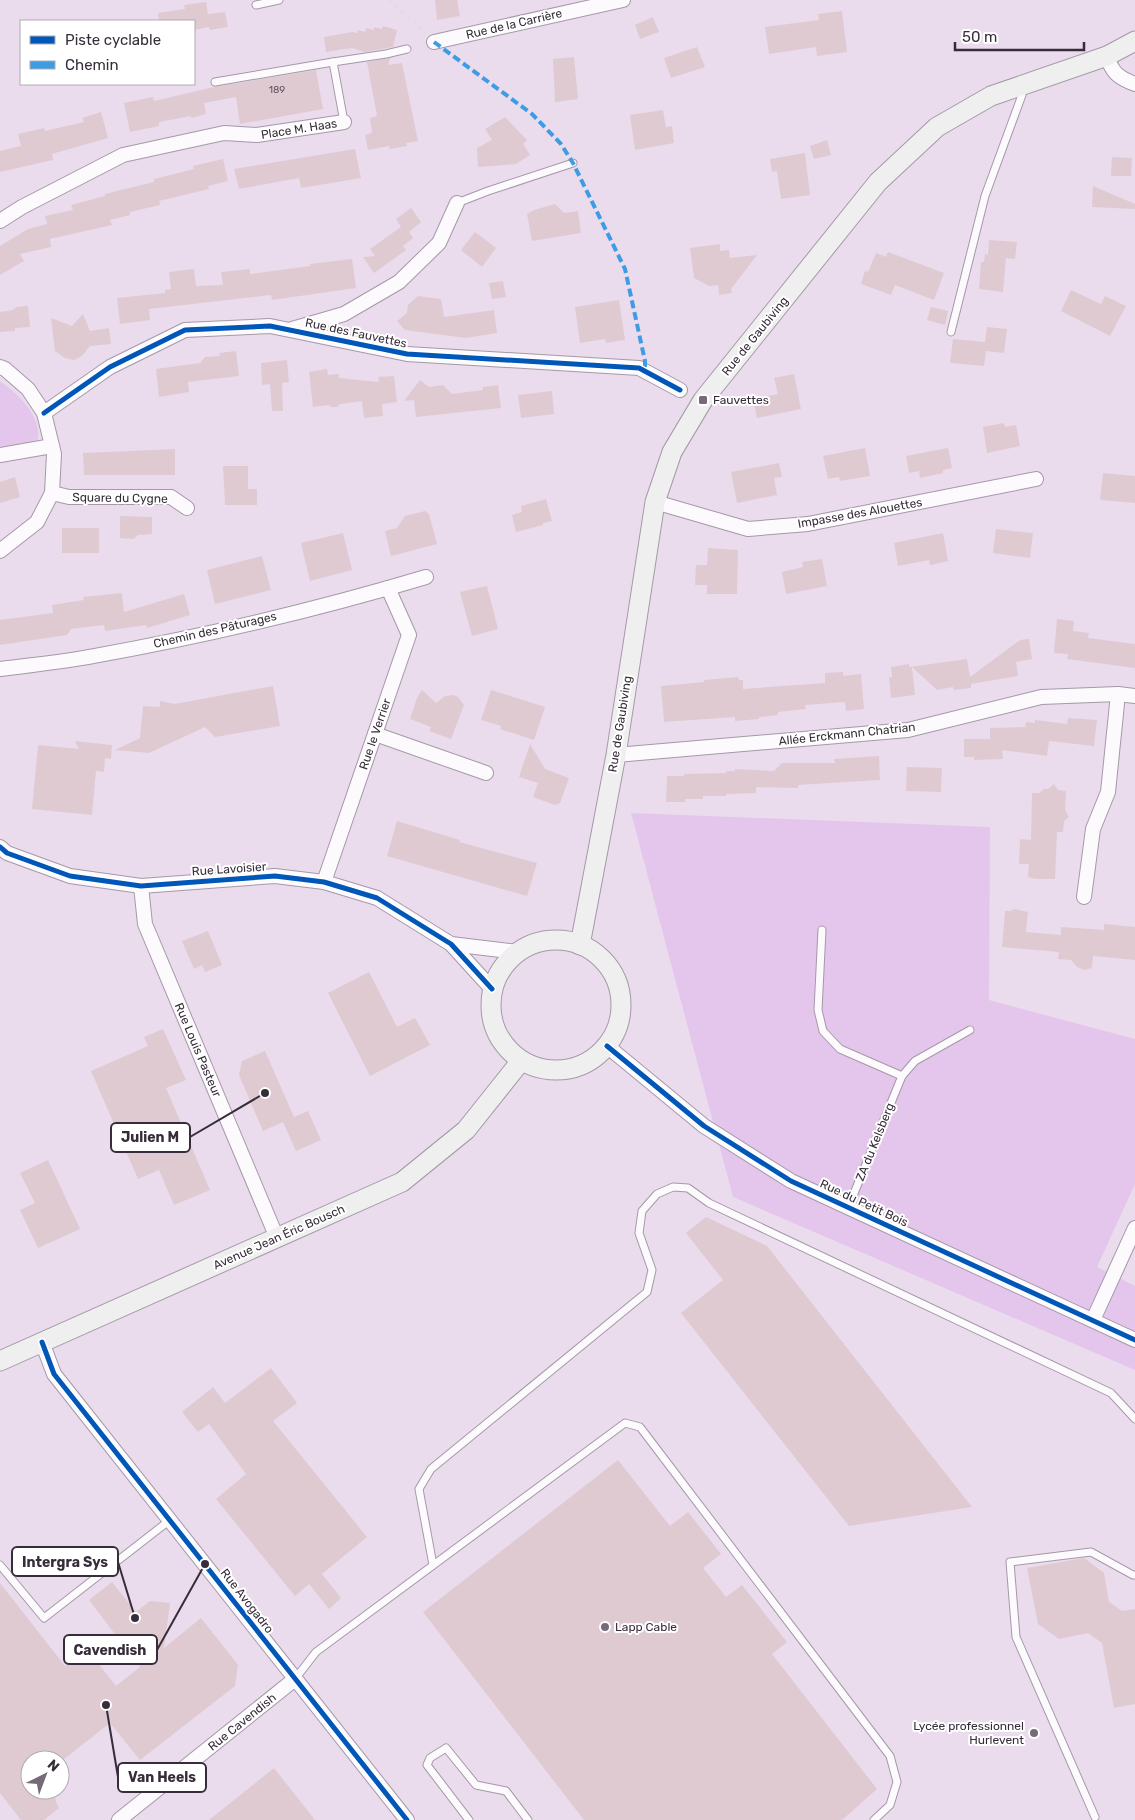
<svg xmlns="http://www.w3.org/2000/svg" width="1135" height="1820" font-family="Rubik,sans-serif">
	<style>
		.green { fill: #e4c6ec }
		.building { fill: #dfcad2 }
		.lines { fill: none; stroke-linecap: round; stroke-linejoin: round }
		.lane-casing { stroke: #a499a7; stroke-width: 9 }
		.street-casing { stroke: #a499a7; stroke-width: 16 }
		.secondary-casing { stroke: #a499a7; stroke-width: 21 }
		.path { stroke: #e1dde2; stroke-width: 3; stroke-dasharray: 4 4; stroke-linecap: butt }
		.lane { stroke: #fcfafc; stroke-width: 7 }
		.street { stroke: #fcfafc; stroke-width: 14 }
		.secondary { stroke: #eeefee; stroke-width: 19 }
		.quiet { stroke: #3e9de2; stroke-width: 4; stroke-dasharray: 8 4; stroke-linecap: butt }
		.cycleway-casing { stroke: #fff; stroke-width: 8 }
		.cycleway { stroke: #0057b8; stroke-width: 5 }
		.poi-dot { fill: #766a79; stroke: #fff; stroke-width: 2 }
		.labels { text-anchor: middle; stroke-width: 4; stroke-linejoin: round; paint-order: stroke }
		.number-label { font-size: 10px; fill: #615460 }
		.street-label { font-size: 12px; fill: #372d3a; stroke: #fff }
		.poi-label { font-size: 12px; fill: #372d3a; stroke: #fff; text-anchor: start }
		.leader { fill: none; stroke: #372d3a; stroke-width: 2 }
		.callout-dot { fill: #372d3a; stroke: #fff; stroke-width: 2 }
		.callout { fill: #fff; stroke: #372d3a; stroke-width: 2 }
		.callout-label { font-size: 14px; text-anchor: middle; font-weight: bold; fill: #372d3a }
	</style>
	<rect width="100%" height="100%" fill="#eadced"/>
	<g class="green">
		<path d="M0,381c18,13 41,34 38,58l-5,3 -33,5z"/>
		<path d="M631,813l359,14 -1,173 146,39v145l-38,83 38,19v84l-402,-173z"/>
	</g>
	<g class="building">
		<path d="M435,0h22l3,16 -23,4z"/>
		<path d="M206,2l2,12 17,-2 3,15 -18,3 -1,-3 -15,3v-9h-35l-1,-8 27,-4 -1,-4z"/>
		<path d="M842,11l5,41 -30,4 -1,-9 -47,7 -4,-27 54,-7 -1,-6z"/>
		<path d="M653,17l6,15 -19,7 -5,-14z"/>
		<path d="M383,26l14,4 -4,17 -28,5 -13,-4 -26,4 -2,-15 28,-5 5,1 1,-3 7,2 1,-4 8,2v-3l8,2z"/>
		<path d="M697,47l8,20 -34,11 -7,-20z"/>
		<path d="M574,57l4,42 -23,3 -2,-43z"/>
		<path d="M390,58l-2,7 14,-2 16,78 -12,2 1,3 -17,3 -1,-3 -21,4 -3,-15 7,-2 -2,-15 7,-2 -10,-54z"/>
		<path d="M316,70l7,39 -83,15 -4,-27 -32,6 2,11 -15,4v-2l-32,6v4l-29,6 -6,-29 29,-6 1,4 60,-14z"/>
		<path d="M663,110l3,17 6,-1 2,17 -39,7 -5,-35z"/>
		<path d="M101,112l7,26 -56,16 1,6 -53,12v-21l21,-5 -3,-12 26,-6 1,3 39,-9 -2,-4z"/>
		<path d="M505,117l22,23 -4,4 7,11 -14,9 -38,3 -1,-19 15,-8 -7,-11z"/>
		<path d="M827,140l4,15 -17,4 -4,-13z"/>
		<path d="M355,149l6,29 -60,10 -2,-10 -60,11 -5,-20z"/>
		<path d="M805,153l5,42 -29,4 -4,-28 -5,1 -2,-13z"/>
		<path d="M1112,157l20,1 -1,18h-20z"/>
		<path d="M223,159l5,22 -20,5 1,3 -50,12 1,4 -30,7v3l-20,5 2,5 -62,14 1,8 -31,7 4,7 -24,14v-29l28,-17 19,-5 -2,-8 28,-6 -2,-5 34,-9v-2l49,-12v-3l40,-10 -1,-3z"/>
		<path d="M1093,186l42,18v5l-43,-2z"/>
		<path d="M555,204l9,9 14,-2 3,22 -49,8 -5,-27 7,-4z"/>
		<path d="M411,208l10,14 -12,10 4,6 -10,8 3,4 -32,23 -11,-16 12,-1 -5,-7 31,-22 -5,-8z"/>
		<path d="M475,232l21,16 -14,19 -21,-17z"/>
		<path d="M989,240l28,2 -2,17 -9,-1 -3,34 -24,-3 2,-27h3l1,-8 3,1z"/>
		<path d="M720,244v7l9,-1 1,8 27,-3 -26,34 1,4 -13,2 -1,-10 -9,1 -15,-8 -4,-30z"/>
		<path d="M888,252l56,21 -10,27 -39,-15 -4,10 -30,-11 4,-13 3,1 8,-19 10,4z"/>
		<path d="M352,259l4,29 -84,12 -1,-5 -122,14 1,11 -30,4 -3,-26 48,-5v-3l6,-1 -2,-17 25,-3 2,17 27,-1 -2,-13 29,-3v5l60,-8v-2z"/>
		<path d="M503,281l3,16 -14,2 -3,-16z"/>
		<path d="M1071,290l30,14 4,-8 21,10 -16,30 -49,-25z"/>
		<path d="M418,296l23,3 3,18 50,-7 3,23 -31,5 -61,-8 -8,-9 10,-8 1,-8z"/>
		<path d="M619,300l6,40 -19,3 -1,-4 -25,4 -5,-36z"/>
		<path d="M28,306l2,21 -15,1v3l-15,1v-20l13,-2 3,-3z"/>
		<path d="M931,307l17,4 -3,14 -18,-5z"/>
		<path d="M83,314l7,17 19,-3 2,16 -21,2 -8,10 -8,4 -9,-2 -10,-7 -4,-33 21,8z"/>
		<path d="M987,327l20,2 -3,24 -18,-2 -2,15 -34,-3 3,-24 32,3z"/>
		<path d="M236,351l3,25 -51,6 1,10 -30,5 -3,-28 44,-6 5,-6 15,-1 -1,-3z"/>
		<path d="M287,360l2,22 -7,1 1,28h-11l-2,-27 -8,1 -1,-22z"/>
		<path d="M327,369l1,6 11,-1v4l40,4 -1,-5 16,-1 3,26 -15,2 1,12 -19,2 -2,-17 -22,3 -3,3h-6l-2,-2 -16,2 -4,-35z"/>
		<path d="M794,374l7,35 -44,9 -4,-19 25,-5 -4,-16z"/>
		<path d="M420,380l9,7 14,-2 9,9 31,-4v-3l15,-2 3,23 -85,9 -2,-17 -10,1z"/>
		<path d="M552,391l2,23 -33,4 -3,-23z"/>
		<path d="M1004,423l1,4 11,-2 4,21 -33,7 -4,-26z"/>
		<path d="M865,448l5,28 -30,5 -1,-4 -11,2 -5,-23z"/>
		<path d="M948,448l4,20 -9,2v3l-23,5 -1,-7 -10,2 -3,-17z"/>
		<path d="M175,449v26h-91l-1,-22z"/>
		<path d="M779,463l3,14 -8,1 3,17 -40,8 -6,-31z"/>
		<path d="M223,466h25v23h9v16h-32z"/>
		<path d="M1103,473l32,3v27l-35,-3z"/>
		<path d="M15,477l5,20 -20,6v-21z"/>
		<path d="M546,499l6,22 -9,2v2l-27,7 -4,-17 10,-3 -1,-6z"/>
		<path d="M425,511l4,3 8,30 -46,12 -6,-25 12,-3 8,-12z"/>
		<path d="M120,516l32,1v17l-14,1 -4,4 -14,-1z"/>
		<rect x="62" y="528" width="37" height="25"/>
		<path d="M996,529l37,4 -3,25 -37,-5z"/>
		<path d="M343,533l9,37 -42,11 -9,-38z"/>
		<path d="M943,533l5,28 -18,4 -1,-5 -31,6 -4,-23z"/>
		<path d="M708,548l30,2 -1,44h-30v-9h-12l1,-20h11z"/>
		<path d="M262,556l9,34 -56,14 -8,-34z"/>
		<path d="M822,559l5,27 -41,8 -4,-22 21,-5 -1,-5z"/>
		<path d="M487,586l11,43 -26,7 -12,-44z"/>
		<path d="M122,593l2,19 60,-18 6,21 -43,13 -1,-3 -41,6 -1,-6 -33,4 -4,6 -67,10v-25l53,-7 -1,-8 32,-5 -1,-3z"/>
		<path d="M1057,619l17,2 -1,10 16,2 -1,5 47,6v24l-68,-9 1,-5 -14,-1z"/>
		<path d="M1029,639l3,20 -16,3 2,14 -47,8v4l-17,2 -1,-3 -16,3 -25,-23 3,28 -24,3 -2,-21h3l-1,-10 18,-3v3l58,-8 3,18 50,-37z"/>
		<path d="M843,672v4l18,-2 3,35 -18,2 -1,-9 -40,3 1,4 -28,3v3l-19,2v2l-24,2v-4l-71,5 -3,-36 43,-4v-2l34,-3 1,3h4v9l82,-6v-10z"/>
		<path d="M273,686l7,40 -65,11 -10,-10 -56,26 -34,-3 25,-12 3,-32 17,1v-6l15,3z"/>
		<path d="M422,690l14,13 9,-7 8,-1 5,2 6,8 -13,34 -22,-8 2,-4 -21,-8 7,-21z"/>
		<path d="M491,690l54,17 -11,33 -34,-11 1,-3 -20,-6z"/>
		<path d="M1068,718l29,2 -3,26 -45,-5 -2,15 -45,-6 1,9 -29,1v-3h-10v-18h26v-11l35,-1 1,-5 9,1v-3l32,4z"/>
		<path d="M75,741l37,4 -1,14 -6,-1 -1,14 -8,-1 -4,44 -60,-6 6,-64 41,4z"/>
		<path d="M530,744l15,25 24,9 -9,25 -5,2 -22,-8 5,-14 -19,-6z"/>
		<path d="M879,756l1,24 -82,5v3l-42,-1v6l-30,1v2h-23v3h-18v3h-19l1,-26h17v-2l42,-1v-2h9v-2l39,2 8,-8h53l-1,-4z"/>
		<path d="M907,767l35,1 -1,24 -35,-1z"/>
		<path d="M1054,784l4,6 8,1 -1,19 4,7 -5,4 -1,11h-6l-2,47h-19l-8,-2 1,-13h-10l1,-25 11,1 1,-47h7l5,-4h4z"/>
		<path d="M397,821l63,19 -1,2 78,21 -10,33 -140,-40z"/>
		<path d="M1014,909l14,3 -2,20 35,3v-8l43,3v-6l31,3v33l-42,-4 -1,12 -8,2 -7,-3 -6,-7 -13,-1 1,-7 -57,-5 3,-36h6z"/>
		<path d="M208,931l14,34 -17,7 -3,-7 -8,4 -12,-28z"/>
		<path d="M369,972l28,55 18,-9 15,27 -60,31 -42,-83z"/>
		<path d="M163,1029l23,51 -20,8 44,102 -36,15 -15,-35 -21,9 -47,-108 57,-25 -4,-9z"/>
		<path d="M265,1051l29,66 14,-6 13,29 -25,11 -13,-29 -20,9 -24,-56 3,-14z"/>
		<path d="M48,1160l32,69 -42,19 -18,-38 15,-7 -15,-30z"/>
		<path d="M706,1217l61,29 205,261 -123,19 -168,-213 42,-33 -37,-47z"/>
		<path d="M271,1368l26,35 -24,18 94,116 -45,37 19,24 -12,11 -20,-25 -14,12 -79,-97 30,-25 -37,-50 -11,8 -16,-20 31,-25 12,16z"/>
		<path d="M618,1460l52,66 18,-14 33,42 -18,14 23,29 16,-12 45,57 -15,12 105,135 -35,31h-258l-161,-208z"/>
		<path d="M1084,1558l20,15 5,29 13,9 13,-2v95l-21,4 -12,-65 -14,-10 -29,6 -21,-15 -11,-56z"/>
		<path d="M112,1582l24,30 14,-11 20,2 -6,45 37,-30 37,47 -3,21 -95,74 -30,-37 -47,37h-33v26l-2,2 2,2h24l2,12 3,6 -15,12h-23l-21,-27v-210l65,83 22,-17 29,37 24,-19 -51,-67z"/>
		<path d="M274,1768l41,52h-106z"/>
	</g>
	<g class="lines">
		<g class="lane-casing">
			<g id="lane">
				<path d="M256,5l23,-5"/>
				<path d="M215,82l118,-20"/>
				<path d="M344,122l-11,-60 53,-8 21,-5"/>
				<path d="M457,203l31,-12 85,-28"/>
				<path d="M951,332l34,-136 37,-101 -2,-7"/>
				<path d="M822,930l-4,80 5,21 17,18 62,27"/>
				<path d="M848,1208l54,-132 13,-15 55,-31"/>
				<path d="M0,1565l44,53 126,-98"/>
				<path d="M433,1565l-14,-76 12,-20 216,-177 5,-22 -13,-37 3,-22 15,-17 16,-7 15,1 21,15 402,190 24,26"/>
				<path d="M295,1679l21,-27 309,-229 15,4 250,329 7,26 -7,23 -16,15"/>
				<path d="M1095,1817l-79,-180 -6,-75 81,-10 42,23h2"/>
				<path d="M469,1820l-42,-55 3,-7 16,-10 30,37 30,6 22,29"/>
			</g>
		</g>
		<g class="street-casing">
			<g id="street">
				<path d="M434,42l189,-42"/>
				<path d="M1107,56c5,17 12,22 28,28"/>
				<path d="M0,221l22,-14 101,-52 101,-22 33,2 87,-13"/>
				<path d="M292,329l52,-15 55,-32 40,-39 18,-40"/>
				<path d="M0,367l5,2 23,20 16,24 10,41 -2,39 -15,29 -37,29"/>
				<path d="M44,413l66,-46 75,-37 85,-4 137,28 232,14 41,22"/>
				<path d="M0,455l52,-9"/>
				<path d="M52,493l17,4h102l16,11"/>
				<path d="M655,502l93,27 60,-5 228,-45"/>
				<path d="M0,669c31,-4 63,-7 94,-13 111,-20 225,-47 332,-79"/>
				<path d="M375,734l111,39"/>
				<path d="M616,755l292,-25 133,-33 77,-3 17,2"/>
				<path d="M0,847l7,6 63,23 71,10 134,-10 49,6 53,16 74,46 41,45"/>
				<path d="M324,882l85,-247 -21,-47"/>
				<path d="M141,886l4,38 132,314"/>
				<path d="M1084,897l9,-68 15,-37 10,-98"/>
				<path d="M451,944l66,8"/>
				<path d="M607,1046l97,80 87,55 344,159"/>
				<path d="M1093,1320l42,-92"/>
				<path d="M42,1342l12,32 353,446"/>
				<path d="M119,1820l176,-141"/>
			</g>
		</g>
		<g class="secondary-casing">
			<g id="secondary">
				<circle cx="556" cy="1005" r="65"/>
				<path d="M580,945l36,-190 39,-253 17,-50 31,-52 175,-218 59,-55 54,-31 116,-40 28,-15"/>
				<path d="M0,1361l402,-179 64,-52 55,-69"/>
			</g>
		</g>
		<path class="path" d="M389,0l37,33"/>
		<use href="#lane" class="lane"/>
		<use href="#street" class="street"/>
		<use href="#secondary" class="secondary"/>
		<path class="quiet" d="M434,42l98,72 29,30 12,19 52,106 20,92v10"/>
		<g class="cycleway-casing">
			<g id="cycleway">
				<path d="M44,413l66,-46 75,-37 85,-4 137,28 232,14 41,22"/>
				<path d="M0,847l7,6 63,23 71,10 134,-10 49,6 53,16 74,46 41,45"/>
				<path d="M607,1046l97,80 87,55 344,159"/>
				<path d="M42,1342l12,32 353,446"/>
			</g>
		</g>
		<use href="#cycleway" class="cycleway"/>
	</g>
	<g class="poi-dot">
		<rect x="698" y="395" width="10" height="10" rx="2.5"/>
		<circle cx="605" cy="1627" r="5"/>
		<circle cx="1034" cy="1733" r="5"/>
	</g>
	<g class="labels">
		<g class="number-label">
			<text x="277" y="93">189</text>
		</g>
		<g class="street-label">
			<text transform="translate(514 24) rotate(-13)" y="4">Rue de la Carrière</text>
			<text transform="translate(299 129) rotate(-9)" y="4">Place M. Haas</text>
			<text transform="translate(356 333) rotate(12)" y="4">Rue des Fauvettes</text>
			<text transform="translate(755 336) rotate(-51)" y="4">Rue de Gaubiving</text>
			<text transform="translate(120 498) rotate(1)" y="4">Square du Cygne</text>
			<text transform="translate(860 513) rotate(-10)" y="4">Impasse des Alouettes</text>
			<text transform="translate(215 630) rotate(-13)" y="4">Chemin des Pâturages</text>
			<text transform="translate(620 724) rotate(-81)" y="4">Rue de Gaubiving</text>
			<text transform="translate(375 734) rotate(-71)" y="4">Rue le Verrier</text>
			<text transform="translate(847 734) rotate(-6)" y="4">Allée Erckmann Chatrian</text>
			<text transform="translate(229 869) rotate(-4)" y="4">Rue Lavoisier</text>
			<text transform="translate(198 1050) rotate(67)" y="4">Rue Louis Pasteur</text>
			<text transform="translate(875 1142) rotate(-68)" y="4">ZA du Kelsberg</text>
			<text transform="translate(864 1203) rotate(25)" y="4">Rue du Petit Bois</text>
			<text transform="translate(279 1237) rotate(-24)" y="4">Avenue Jean Éric Bousch</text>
			<text transform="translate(247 1601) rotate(52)" y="4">Rue Avogadro</text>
			<text transform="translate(242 1722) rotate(-39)" y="4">Rue Cavendish</text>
		</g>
		<g class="poi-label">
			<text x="713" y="404">Fauvettes</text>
			<text x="615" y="1631">Lapp Cable</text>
			<text x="1024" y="1730" text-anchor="end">Lycée professionnel<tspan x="1024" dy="14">Hurlevent</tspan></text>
		</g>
	</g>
	<path class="leader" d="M265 1093L190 1137M135 1618L118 1562M205 1564L157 1650M106 1705L118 1777"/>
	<g class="callout-dot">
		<circle cx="265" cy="1093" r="5"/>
		<circle cx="135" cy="1618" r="5"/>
		<circle cx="205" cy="1564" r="5"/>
		<circle cx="106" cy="1705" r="5"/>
	</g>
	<g class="callout">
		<rect x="111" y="1123" width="79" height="29" rx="5"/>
		<rect x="12" y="1547" width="106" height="29" rx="5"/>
		<rect x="64" y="1635" width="93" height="29" rx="5"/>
		<rect x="118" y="1763" width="88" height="29" rx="5"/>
	</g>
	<g class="callout-label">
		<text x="150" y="1142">Julien M</text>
		<text x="65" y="1567">Intergra Sys</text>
		<text x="110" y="1655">Cavendish</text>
		<text x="162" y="1782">Van Heels</text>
	</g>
	<rect x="20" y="20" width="175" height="65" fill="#ffffff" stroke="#afabb0"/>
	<rect x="30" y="36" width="25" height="8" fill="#0057b8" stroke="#afabb0"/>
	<text x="65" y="45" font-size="15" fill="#372d3a">Piste cyclable</text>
	<rect x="30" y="61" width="25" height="8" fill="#3e9de2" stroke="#afabb0"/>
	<text x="65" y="70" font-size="15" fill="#372d3a">Chemin</text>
	<g transform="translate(45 1775) rotate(42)"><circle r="24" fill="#ffffff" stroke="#afabb0"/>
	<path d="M0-4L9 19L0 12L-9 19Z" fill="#766a79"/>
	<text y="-8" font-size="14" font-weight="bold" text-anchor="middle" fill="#372d3a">N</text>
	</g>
	<path d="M955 42v8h129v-8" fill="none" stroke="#372d3a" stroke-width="2.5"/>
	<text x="962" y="42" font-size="15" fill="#372d3a" stroke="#ffffff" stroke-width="4" paint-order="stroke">50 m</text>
</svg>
